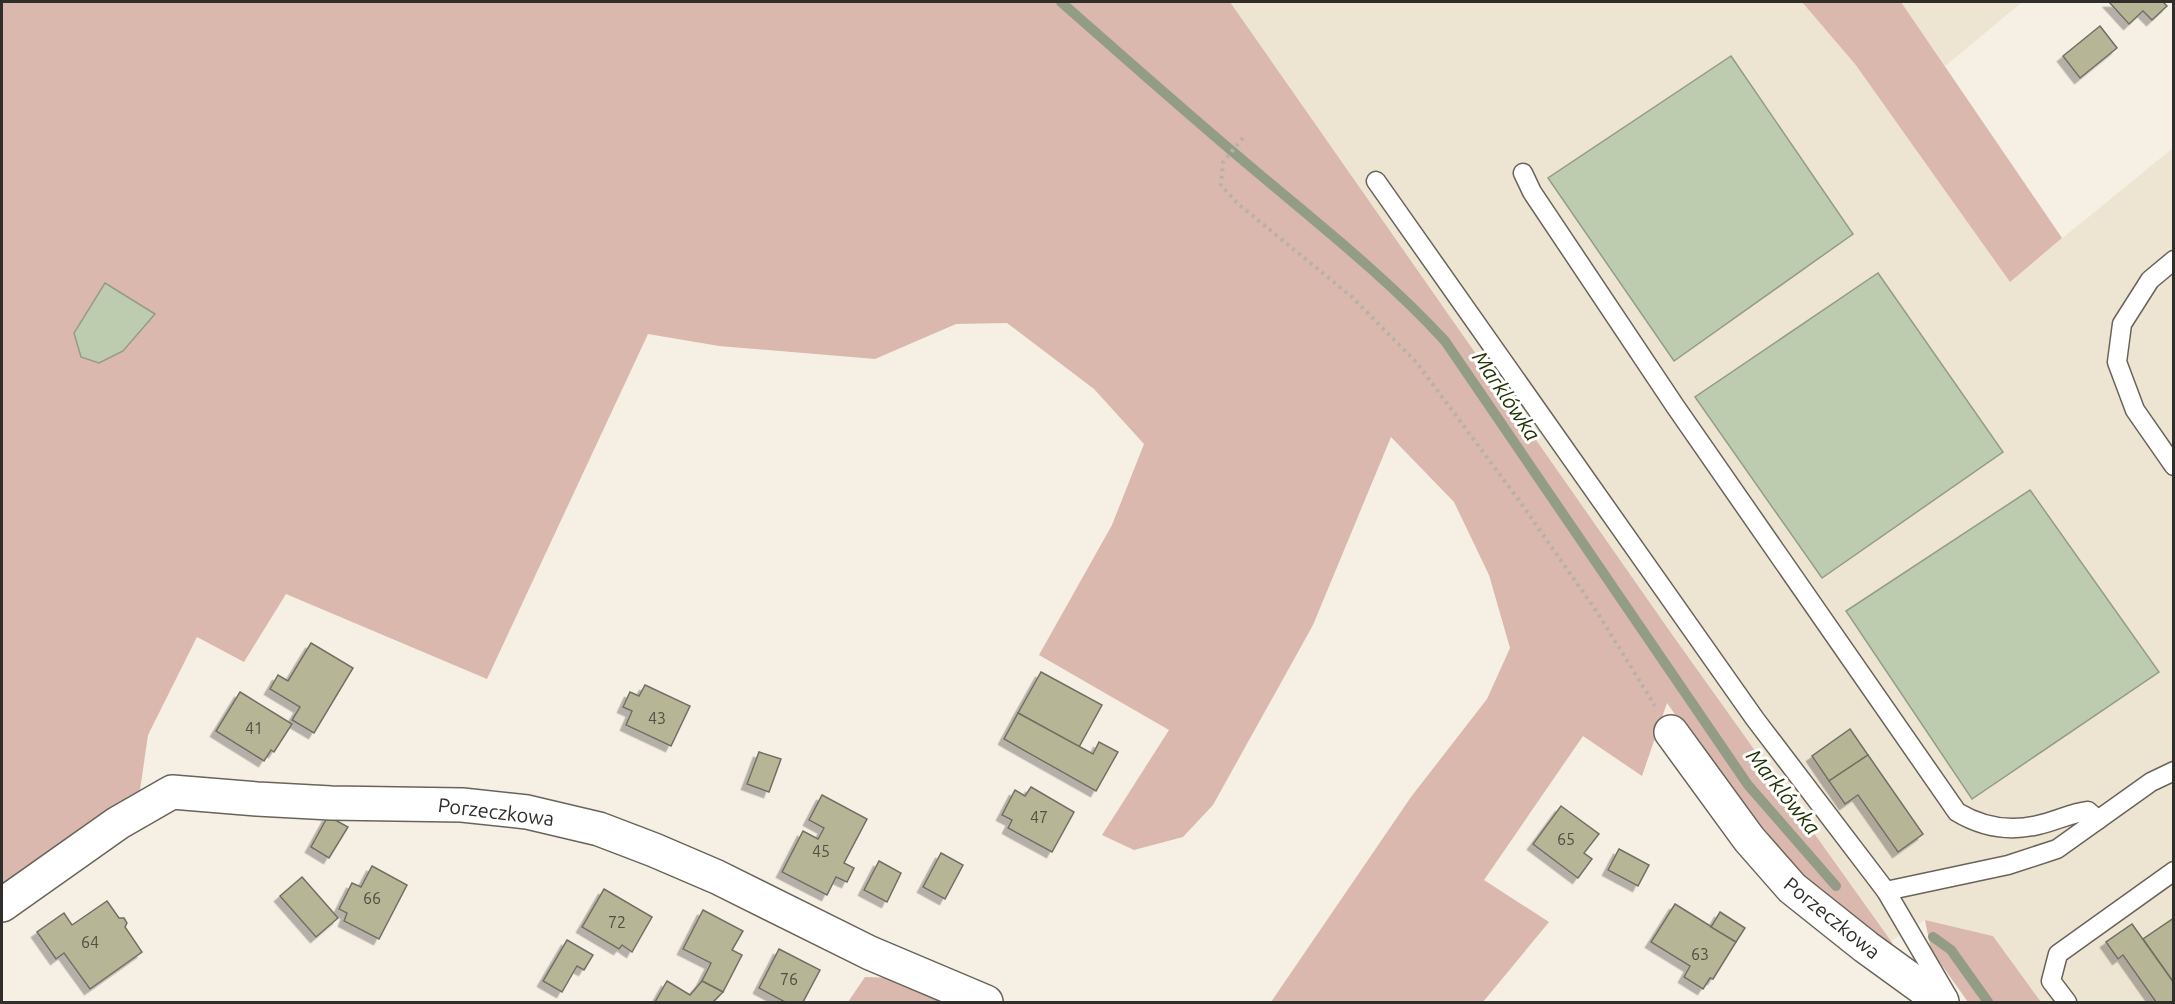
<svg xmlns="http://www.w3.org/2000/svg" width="2175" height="1004" font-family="Ubuntu,sans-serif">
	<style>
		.built { fill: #eee4d2 }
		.green { fill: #dbb8ad }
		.water { fill: #bdccae; stroke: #939d86; stroke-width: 1.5 }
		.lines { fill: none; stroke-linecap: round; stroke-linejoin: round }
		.stream { stroke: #939d86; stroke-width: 10 }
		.building { fill: #b6b595; stroke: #707065; stroke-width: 1.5; filter: url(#shadow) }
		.service-casing { stroke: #69645a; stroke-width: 21 }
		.minor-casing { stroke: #69645a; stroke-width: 36 }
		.path { stroke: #b7b2a9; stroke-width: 4; stroke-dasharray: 3 4.5; stroke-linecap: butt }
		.service { stroke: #fff; stroke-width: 18 }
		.minor { stroke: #fff; stroke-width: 33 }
		.labels { text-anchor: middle; stroke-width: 6; stroke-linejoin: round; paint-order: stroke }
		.number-label { font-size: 16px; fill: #525045 }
		.street-label { font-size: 20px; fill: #302e2a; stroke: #fff }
		.water-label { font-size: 21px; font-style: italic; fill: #203303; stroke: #fff }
	</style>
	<defs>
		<filter id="shadow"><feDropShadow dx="-5.5" dy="5.5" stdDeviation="0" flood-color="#0004"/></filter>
	</defs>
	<rect width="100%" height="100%" fill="#f5efe4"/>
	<g class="built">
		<path d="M1230,2h572l53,62 155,217 163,-133v854h-132l-48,-66 -68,-16 -34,21 -220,-307z"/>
		<path d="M1901,2h121l-77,64z"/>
	</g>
	<g class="green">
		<path d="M2,2h1228l441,631 220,308 9,19 -119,-97 -114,-160 -25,73 -59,-40 -99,144 65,42 -66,80h-212l140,-205 76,-98 23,-51 -21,-73 -35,-73 -63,-65 -78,188 -100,180 -30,32 -49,13 -32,-15 67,-105 -130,-75 73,-130 32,-81 -50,-55 -87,-66 -51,1 -81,35 -156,-13 -71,-12 -161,345 -201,-85 -42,68 -47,-25 -49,98 -8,55 -138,99z"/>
		<path d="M1802,2h99l161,236 -52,44 -155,-218z"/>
		<path d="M1925,920l68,16 48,66h-73l-37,-52z"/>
		<path d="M865,977l31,1 59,24h-107z"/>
	</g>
	<g class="water">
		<path d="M1731,56l122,178 -179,127 -126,-183z"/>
		<path d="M1878,273l125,179 -181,126 -127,-181z"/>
		<path d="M105,283l50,31 -32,37 -24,12 -18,-6 -7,-24z"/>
		<path d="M2030,490l129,182 -187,127 -126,-188z"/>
	</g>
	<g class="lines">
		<g class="stream">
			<path d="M1061,2c65,57 130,115 197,171 64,54 130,106 187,168l303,444 88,101"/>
			<path d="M1933,937l18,13 37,52"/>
		</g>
	</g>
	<g class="building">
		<path d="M2109,2h54l4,4 -15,14 -9,-9 -14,13z"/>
		<path d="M2100,26l17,22 -37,30 -17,-22z"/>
		<path d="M311,643l42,25 -39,65 -22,-13 8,-13 -30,-18 8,-14 10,6z"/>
		<path d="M1041,672l61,33 -23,42 -61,-34z"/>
		<path d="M645,685l45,21 -19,40 -45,-21 6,-14 -9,-4 7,-15 9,4z"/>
		<path d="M240,692l52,32 -18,28 -3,-2 -7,11 -48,-30z"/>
		<path d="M1018,713l75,41 6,-12 19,10 -22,39 -92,-52z"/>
		<path d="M1850,729l18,26 -39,26 -17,-25z"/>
		<path d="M759,752l22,7 -12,33 -22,-8z"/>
		<path d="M1868,755l55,79 -25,18 -40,-57 -13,9 -16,-23z"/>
		<path d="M1031,787l43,25 -22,40 -44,-24 4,-8 -10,-5 13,-25 10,6z"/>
		<path d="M822,795l45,24 -23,44 10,5 -7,14 -11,-5 -9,18 -45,-23 21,-41 15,8 6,-11 -15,-8z"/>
		<path d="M1561,806l38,28 -15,19 8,6 -14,19 -45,-34z"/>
		<path d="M328,816l20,11 -19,31 -18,-11z"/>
		<path d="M1619,849l30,16 -11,21 -30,-16z"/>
		<path d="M941,853l22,12 -18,34 -22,-12z"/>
		<path d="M879,861l22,12 -14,29 -23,-12z"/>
		<path d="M372,866l35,19 -28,54 -35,-18 3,-8 -8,-4 13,-26 9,4z"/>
		<path d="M302,877l36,41 -22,19 -36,-41z"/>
		<path d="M604,889l48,28 -20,35 -10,-7 -3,4 -37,-22z"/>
		<path d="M107,901l12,17h5l3,5 -2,4 17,25 -52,37 -26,-36 -8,6 -19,-27 27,-19 8,12z"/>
		<path d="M1675,904l61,38 -23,37 -3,-1 -7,11 -19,-12 6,-11 -39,-24z"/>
		<path d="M703,910l40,21 -11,19 10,5 -19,37 -21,-11 9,-18 -28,-14z"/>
		<path d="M1720,912l25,16 -9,14 -25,-15z"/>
		<path d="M2174,918v65l-31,-44z"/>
		<path d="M2132,924l42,59v19h-18l-33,-47 -5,4 -12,-17z"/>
		<path d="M567,940l26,15 -9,15 -7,-4 -15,26 -19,-11z"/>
		<path d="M779,949l41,21 -17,32h-18l-26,-14z"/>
		<path d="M667,981l23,14 12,-14 21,11 -10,10h-58z"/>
	</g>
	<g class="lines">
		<g class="service-casing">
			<g id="service">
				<path d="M1523,173l9,19 143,214 282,406c25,15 52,20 81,13 18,-4 33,-12 50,-14l10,9"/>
				<path d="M1376,181l379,538 131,172 62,106"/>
				<path d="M2174,260l-24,20 -28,44 -5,38 18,48 39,56"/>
				<path d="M1886,891l122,-26 49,-16 94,-67 23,-11"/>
				<path d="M2067,1002l-16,-21 7,-27 116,-83"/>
			</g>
		</g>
		<g class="minor-casing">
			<g id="minor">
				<path d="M1671,732l78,107 43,49 74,59 76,55"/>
				<path d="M2,905l116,-82 54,-31 85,7 74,4 131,2 65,7 72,17 55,21 63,27 153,76 116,49"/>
			</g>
		</g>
		<path class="path" d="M1243,138l-20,24 -2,23 16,18 115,94 65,66 101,136 79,113 58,94"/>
		<use href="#service" class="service"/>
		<use href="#minor" class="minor"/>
	</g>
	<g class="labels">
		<g class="number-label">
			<text x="657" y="724">43</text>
			<text x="254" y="734">41</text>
			<text x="1039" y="823">47</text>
			<text x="1566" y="845">65</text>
			<text x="821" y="857">45</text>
			<text x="372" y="904">66</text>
			<text x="617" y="928">72</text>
			<text x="90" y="948">64</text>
			<text x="1700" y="960">63</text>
			<text x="789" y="985">76</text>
		</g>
		<g class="street-label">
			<text transform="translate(496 812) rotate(7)" y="7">Porzeczkowa</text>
			<text transform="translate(1832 918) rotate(39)" y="7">Porzeczkowa</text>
		</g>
		<g class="water-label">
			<text transform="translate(1506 396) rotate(56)" y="7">Marklówka</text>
			<text transform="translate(1783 792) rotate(51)" y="7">Marklówka</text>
		</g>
	</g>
	<rect width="2175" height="1004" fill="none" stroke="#302e2a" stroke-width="6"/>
</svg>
